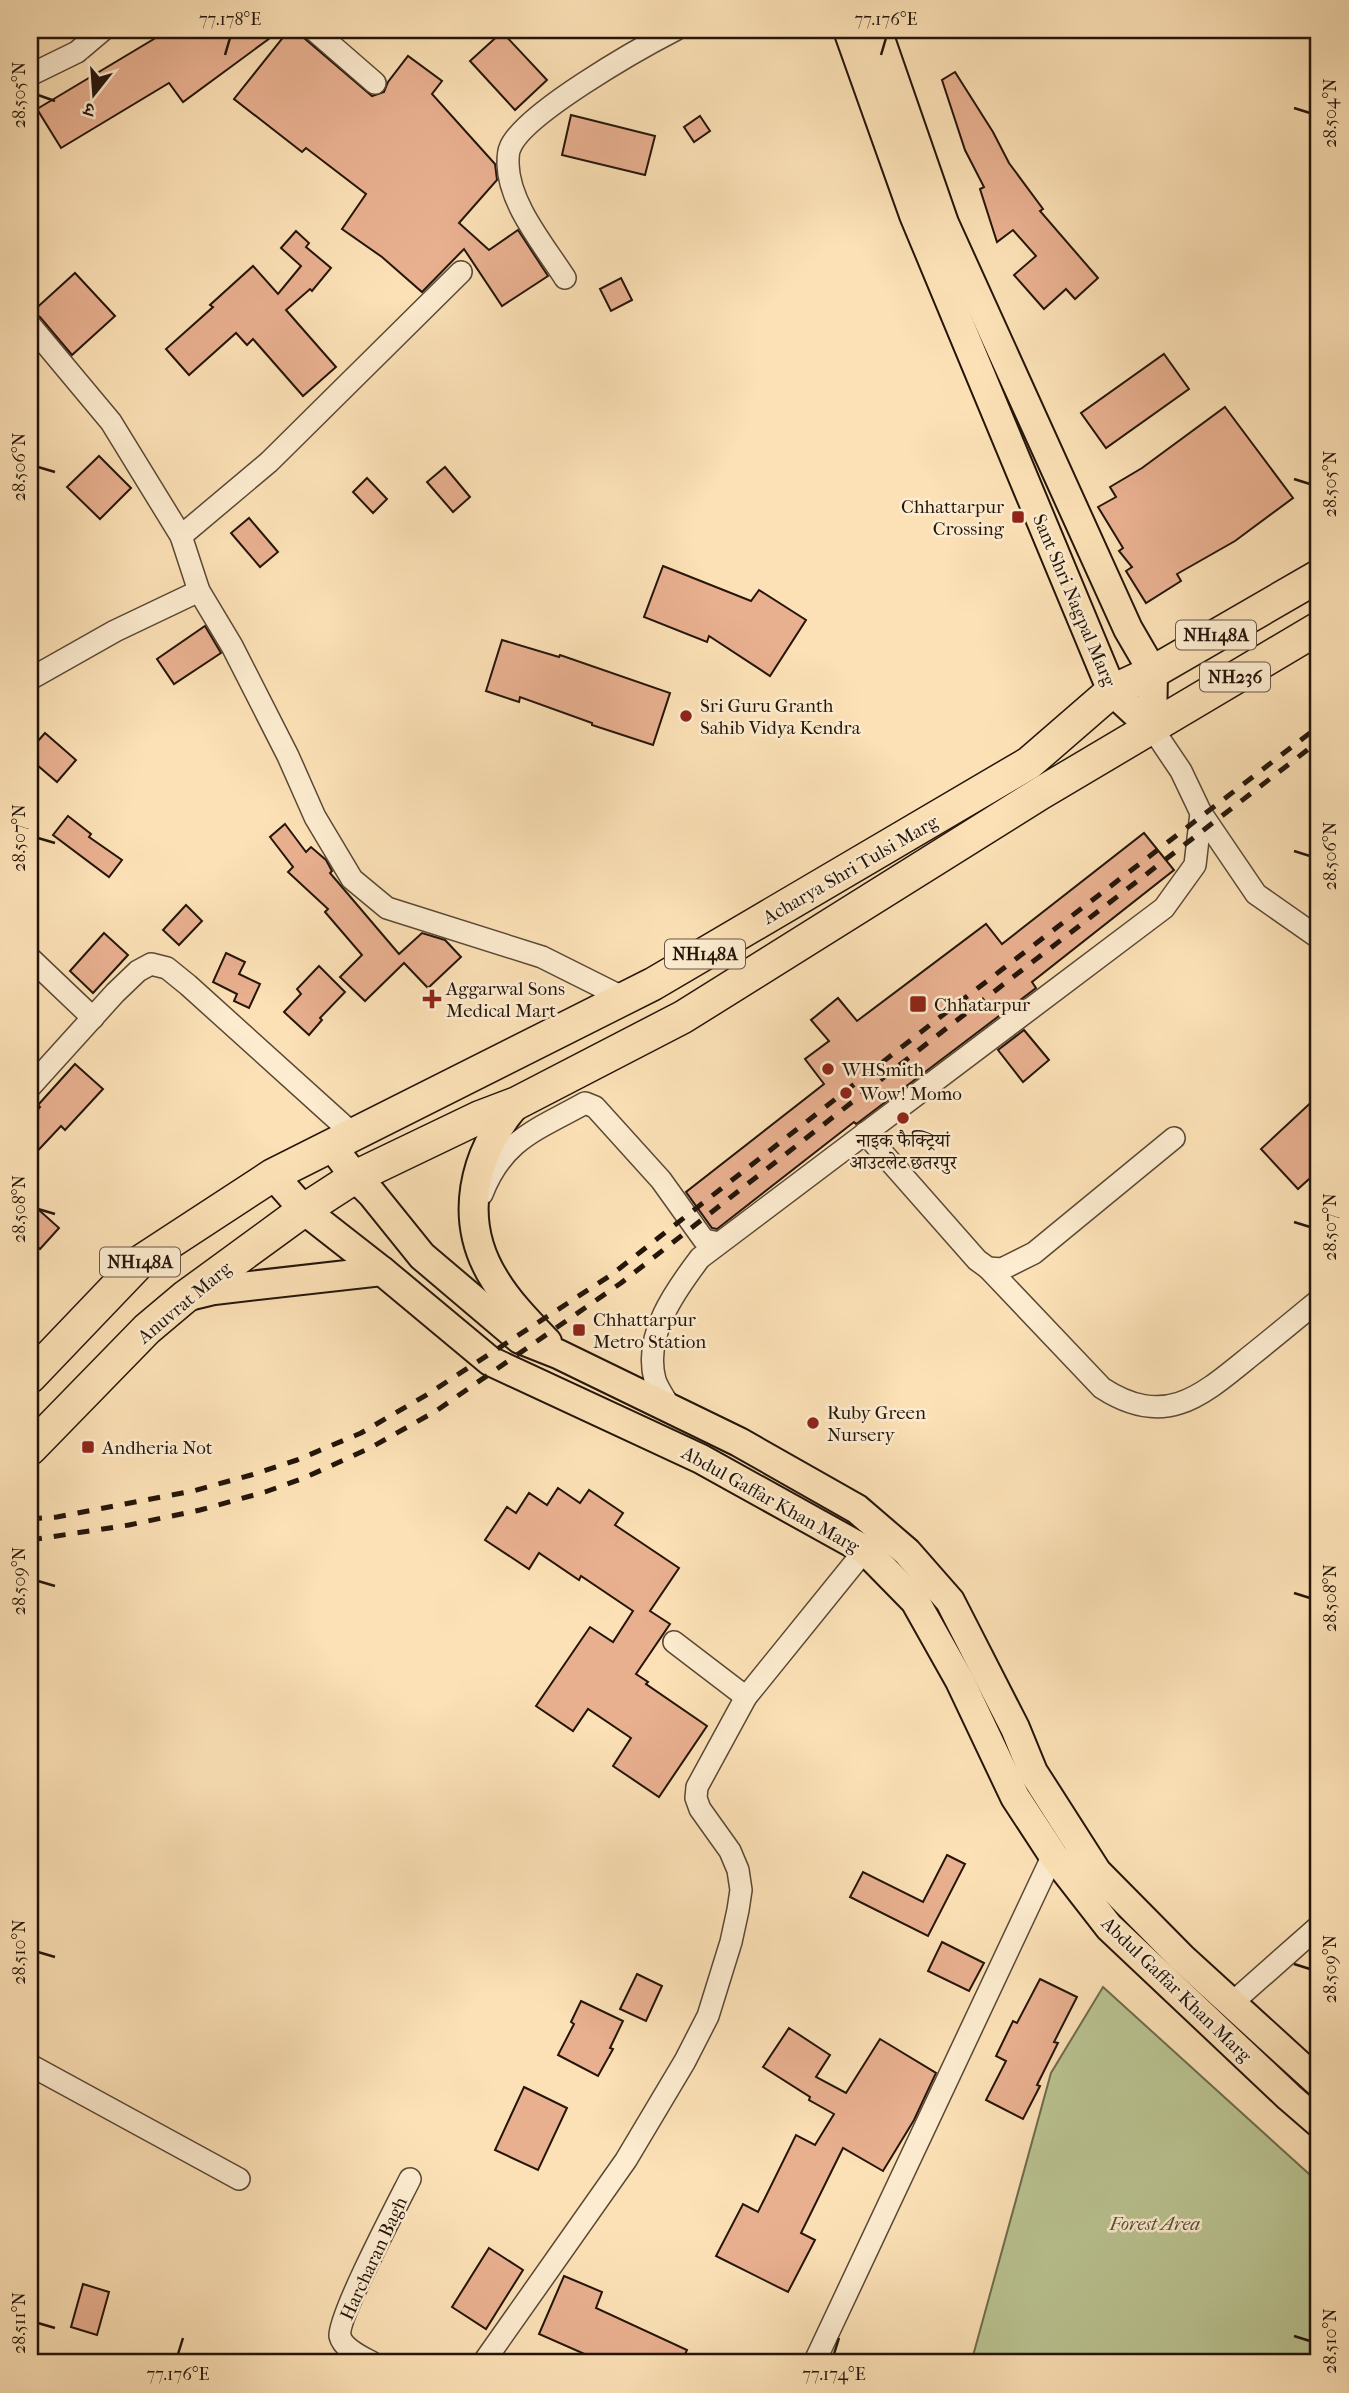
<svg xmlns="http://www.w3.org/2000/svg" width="1349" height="2393" font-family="'IM FELL French Canon','Noto Serif Devanagari',serif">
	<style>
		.green { fill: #bac492; stroke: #6f6c4e; stroke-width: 2 }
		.building { fill: #e9b090; stroke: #24150a; stroke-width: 2 }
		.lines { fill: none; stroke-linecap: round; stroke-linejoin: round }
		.minor-casing { stroke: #5a4835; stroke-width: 24 }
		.major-casing { stroke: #24150a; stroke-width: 32 }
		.highway-casing { stroke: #24150a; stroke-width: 35 }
		.minor { stroke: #fdecd0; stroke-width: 21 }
		.major { stroke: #fce1b6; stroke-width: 28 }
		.highway { stroke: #fce1b6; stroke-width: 32 }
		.rail { stroke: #24150a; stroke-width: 5; stroke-dasharray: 12 12; stroke-linecap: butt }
		.ticks { fill: none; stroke: #24150a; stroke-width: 2.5 }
		.poi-dot { fill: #8f2418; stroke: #fdecd0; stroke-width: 2.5 }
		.labels { text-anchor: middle; stroke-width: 5; stroke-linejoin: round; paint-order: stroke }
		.shield { fill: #fdecd0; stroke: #655645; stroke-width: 2 }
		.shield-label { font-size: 18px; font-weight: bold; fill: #24150a }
		.poi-label { font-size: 19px; fill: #24150a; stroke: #fdecd0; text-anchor: start }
		.street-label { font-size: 19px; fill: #24150a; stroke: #fdecd0 }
		.park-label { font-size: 19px; font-style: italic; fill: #58523a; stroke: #fdecd0 }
		.neatline { fill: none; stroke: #24150a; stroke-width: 2.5 }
		.ticks-label { font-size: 18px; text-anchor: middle; fill: #24150a }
	</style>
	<rect width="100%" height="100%" fill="#fce1b6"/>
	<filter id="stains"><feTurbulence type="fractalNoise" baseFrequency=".00286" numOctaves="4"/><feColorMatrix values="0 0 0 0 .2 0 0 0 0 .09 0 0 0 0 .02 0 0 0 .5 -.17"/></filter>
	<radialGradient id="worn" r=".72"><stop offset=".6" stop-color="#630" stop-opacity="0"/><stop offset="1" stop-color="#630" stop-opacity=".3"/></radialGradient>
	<path class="green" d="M1103,1987l216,196v180h-348l80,-290z"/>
	<g class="building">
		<path d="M169,30h112l-98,72 -14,-19 -108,65 -24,-39z"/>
		<path d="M289,30h4l11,8 68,58 12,-4 4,-10 20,-26 34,25 -10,13 63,70 2,16 -38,43 30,27 29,-20 30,46 -46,30 -38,-57 -42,43 -40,-35 -40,-28 24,-35 -60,-46 -4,4 -68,-53z"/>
		<path d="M502,32l45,48 -32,30 -45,-49z"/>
		<path d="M955,72l38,60 16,31 34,46 -3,2 58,67 -23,21 -9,-10 -22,20 -30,-34 22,-19 -23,-26 -16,12 -17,-53 4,-2 -19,-37 -23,-70z"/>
		<path d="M571,115l84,21 -10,39 -83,-20z"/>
		<path d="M700,116l10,15 -16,11 -10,-15z"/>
		<path d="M296,231l13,12 -3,4 25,21 -19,23 -2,-2 -24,21 50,57 -33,29 -50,-57 -6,6 -11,-12 -47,42 -23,-26 47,-42 -3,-2 43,-39 25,28 23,-28 -20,-18z"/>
		<path d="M75,273l40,43 -43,39 -32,-38 -8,-5z"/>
		<path d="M621,278l11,22 -21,11 -11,-22z"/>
		<path d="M1164,354l25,35 -83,59 -25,-35z"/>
		<path d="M1225,407l68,91 -58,43 -58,33 4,7 -35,22 -20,-32 6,-4 -13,-16 4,-3 -25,-41 18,-10 -6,-10 32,-19z"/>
		<path d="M99,456l32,32 -31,31 -33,-32z"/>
		<path d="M445,467l25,30 -17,15 -26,-30z"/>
		<path d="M367,478l20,21 -14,14 -20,-21z"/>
		<path d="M249,518l29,34 -18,15 -29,-34z"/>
		<path d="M663,566l88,35 8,-11 47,30 -36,56 -61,-40 -2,6 -63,-25z"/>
		<path d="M205,626l16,27 -47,31 -17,-25z"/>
		<path d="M502,640l57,17 1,-2 110,38 -17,52 -61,-20v-2l-72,-26 -1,5 -33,-11z"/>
		<path d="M45,733l31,27 -19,22 -27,-23v-9z"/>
		<path d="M68,816l23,18 -2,3 33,23 -13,17 -56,-42z"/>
		<path d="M285,824l21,28 5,-5 15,13 6,11 -2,2 69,81 23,-21 23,7 16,17 -33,31 -24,-25 -39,38 -25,-24 22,-22 -37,-43 3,-3 -40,-37 5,-5 -23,-30z"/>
		<path d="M1144,833l30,37 -142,112 4,6 -177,134 -3,2 -2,-2 -137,107 -5,-1 -26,-36 138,-108 -19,-25 24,-18 -18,-21 27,-22 19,23 129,-97 16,20z"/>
		<path d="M186,905l16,16 -23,24 -16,-15z"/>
		<path d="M104,933l24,22 -35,38 -23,-22z"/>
		<path d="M226,953l19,9 -6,12 21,10 -11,24 -15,-7 3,-7 -24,-12z"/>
		<path d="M319,966l26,26 -25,26 2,2 -13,15 -25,-23 17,-18 -4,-5z"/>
		<path d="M1024,1030l25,30 -26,22 -25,-32z"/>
		<path d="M75,1064l28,25 -38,41 -4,-4 -31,33v-40l10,-12 -2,-2z"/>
		<path d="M1319,1095v75l-21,19 -37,-40z"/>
		<path d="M30,1202l29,26 -19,21 -10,-9z"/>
		<path d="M558,1488l22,15 9,-13 34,23 -8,12 64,43 -29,43 20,13 -34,50 12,8 -2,2 61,42 -48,71 -46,-31 18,-28 -43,-29 -15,22 -37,-25 54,-79 23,15 20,-31 -52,-35 -2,4 -40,-27 -10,16 -44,-29 22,-33 9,6 13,-20 18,12z"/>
		<path d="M947,1855l18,9 -37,72 -78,-39 13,-25 60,30z"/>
		<path d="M942,1942l42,21 -15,28 -41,-20z"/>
		<path d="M637,1974l25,12 -16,35 -26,-12z"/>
		<path d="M1040,1979l37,18 -23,45 4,1 -21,42 3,1 -17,33 -37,-19 20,-39 -10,-5 17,-35 4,2z"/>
		<path d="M581,2001l42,20 -13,27 3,1 -15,27 -40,-21 16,-31 -3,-2z"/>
		<path d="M789,2028l41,27 -14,22 30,16 34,-54 56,34 -22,47 -31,51 -40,-23 -42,85 14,7 -27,52 -72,-36 27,-52 15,8 38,-77 19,10 19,-31 -25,-14 1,-3 -47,-30z"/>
		<path d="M524,2087l43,21 -29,62 -43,-20z"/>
		<path d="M489,2248l34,22 -37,59 -34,-22z"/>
		<path d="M564,2276l38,16 -6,16 91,42 -6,13h-97l3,-8 -48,-21z"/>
		<path d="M83,2284l26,8 -12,43 -26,-8z"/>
	</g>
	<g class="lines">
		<g class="minor-casing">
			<g id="minor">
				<path d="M314,30l61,53"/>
				<path d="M30,75l47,-23 26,-22"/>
				<path d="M565,278c-21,-33 -56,-74 -57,-114 0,-5 0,-12 2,-16 13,-34 130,-100 165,-118"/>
				<path d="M30,325l81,97 70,114 18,55 33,55 56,110 27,61 37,62 35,29 155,49 82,41"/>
				<path d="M181,536l88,-74 192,-190"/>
				<path d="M30,679l85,-48 84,-40"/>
				<path d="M1201,813l55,81 60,42h3"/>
				<path d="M30,958l63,60"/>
				<path d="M30,1087l85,-94 23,-22 13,-7 16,4 21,17 165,149"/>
				<path d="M865,1133l112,127 11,8 14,1 32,-16 140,-115"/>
				<path d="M482,1194c21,-55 55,-64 103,-91l10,4 66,73 43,60 15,3"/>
				<path d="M988,1268l114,120c62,40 97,10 146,-30 24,-19 48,-39 71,-58"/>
				<path d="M671,1409c-5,-9 -13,-20 -16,-29 -12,-45 20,-89 45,-122l464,-350 31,-43 6,-52 -20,-42 -29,-43"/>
				<path d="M674,1642l72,55"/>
				<path d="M1232,2003l87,-77"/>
				<path d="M30,2065l209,114"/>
				<path d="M373,2363c-11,-6 -30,-14 -33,-27 -3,-17 58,-133 70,-157"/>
				<path d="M483,2363l143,-203 59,-99 23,-45 23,-74 7,-32 3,-20 -3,-20 -8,-19 -30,-42 -4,-11 1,-11 49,-90 119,-147"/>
				<path d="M814,2363l239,-508"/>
			</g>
		</g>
		<g class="major-casing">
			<g id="major">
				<path d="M848,30l66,185 198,476 40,37"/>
				<path d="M877,30l67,193 184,406 25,43 -1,56"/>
				<path d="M517,1103c-44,50 -60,117 -22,177 14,23 33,42 52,62"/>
				<path d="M331,1145l24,32 17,17 50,62 98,83 38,15 181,88 118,67 50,43 43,49 65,127 18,44 64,100 85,86 137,125"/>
				<path d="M273,1175l31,35 78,61 108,90 211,98 164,91 50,51 45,80 55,116 38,58 56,72 180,170 30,26"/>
				<path d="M185,1297l29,-7 168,-19"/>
			</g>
		</g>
		<g class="highway-casing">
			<g id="highway">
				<path d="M30,1377l110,-115 133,-87 380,-191 376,-221 83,-72 41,-19 166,-96"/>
				<path d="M30,1449l117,-120 38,-32 119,-87 51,-33 125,-60 37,-14 166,-86 358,-224 278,-165"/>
			</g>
		</g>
		<use href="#minor" class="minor"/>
		<use href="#major" class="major"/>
		<use href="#highway" class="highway"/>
		<g class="rail">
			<path d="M30,1519l27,-2 136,-26 58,-16 46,-15 64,-27 67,-39 183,-119 324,-254 384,-295"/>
			<path d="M30,1540l99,-15 71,-15 65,-18 39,-14 66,-30 66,-37 185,-128 322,-252 376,-290"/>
		</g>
	</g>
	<path class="ticks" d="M225,55l5,-17M881,55l5,-17M38,95l17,6M1294,108l16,5M38,467l17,5M1294,479l16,5M38,838l17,5M1294,851l16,5M38,1209l17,5M1294,1222l16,5M38,1581l17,5M1294,1593l16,5M38,1952l17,5M1294,1964l16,5M38,2323l17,5M1294,2336l16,5M178,2354l5,-16M834,2354l5,-16"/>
	<g class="poi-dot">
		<rect x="1011" y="510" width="14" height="14" rx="3.5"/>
		<circle cx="686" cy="716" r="7"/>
		<path d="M428.5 988.5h7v7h7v7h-7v7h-7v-7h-7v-7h7z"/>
		<rect x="909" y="995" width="18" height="18" rx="3.5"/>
		<circle cx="828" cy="1069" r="7"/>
		<circle cx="846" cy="1093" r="7"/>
		<circle cx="903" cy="1118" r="7"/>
		<rect x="572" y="1323" width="14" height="14" rx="3.5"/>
		<circle cx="813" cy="1423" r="7"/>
		<rect x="81" y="1440" width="14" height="14" rx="3.5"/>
	</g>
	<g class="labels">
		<g class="shield">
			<rect x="1176" y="620.5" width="80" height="29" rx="5"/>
			<rect x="1200" y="662.5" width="70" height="29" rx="5"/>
			<rect x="665" y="939.5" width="80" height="29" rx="5"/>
			<rect x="100" y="1247.5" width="80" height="29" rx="5"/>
		</g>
		<g class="shield-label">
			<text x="1216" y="641">NH148A</text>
			<text x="1235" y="683">NH236</text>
			<text x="705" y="960">NH148A</text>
			<text x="140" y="1268">NH148A</text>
		</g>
		<g class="poi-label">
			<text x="1004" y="513" text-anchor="end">Chhattarpur<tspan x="1004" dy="22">Crossing</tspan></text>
			<text x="700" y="712">Sri Guru Granth<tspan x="700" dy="22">Sahib Vidya Kendra</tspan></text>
			<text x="446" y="995">Aggarwal Sons<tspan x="446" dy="22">Medical Mart</tspan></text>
			<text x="934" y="1011">Chhatarpur</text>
			<text x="842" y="1076">WHSmith</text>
			<text x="860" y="1100">Wow! Momo</text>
			<text x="903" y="1147" text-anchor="middle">नाइक फैक्ट्रियां<tspan x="903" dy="22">आउटलेट छतरपुर</tspan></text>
			<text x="593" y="1326">Chhattarpur<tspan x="593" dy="22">Metro Station</tspan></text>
			<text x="827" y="1419">Ruby Green<tspan x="827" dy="22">Nursery</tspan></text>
			<text x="102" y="1454">Andheria Not</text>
		</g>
		<g class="street-label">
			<text transform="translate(1075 600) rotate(67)" y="7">Sant Shri Nagpal Marg</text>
			<text transform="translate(850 869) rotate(-30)" y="7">Acharya Shri Tulsi Marg</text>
			<text transform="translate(184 1302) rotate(-40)" y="7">Anuvrat Marg</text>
			<text transform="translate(771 1499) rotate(29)" y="7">Abdul Gaffar Khan Marg</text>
			<text transform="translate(1177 1989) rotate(44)" y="7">Abdul Gaffar Khan Marg</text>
			<text transform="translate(373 2258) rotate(-65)" y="7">Harcharan Bagh</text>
		</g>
		<g class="park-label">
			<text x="1155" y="2230">Forest Area</text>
		</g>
	</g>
	<rect width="1349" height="2393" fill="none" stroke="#fce1b6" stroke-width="77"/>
	<g transform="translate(94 94) rotate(197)" stroke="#fdecd0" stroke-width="5" paint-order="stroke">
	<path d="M0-5L12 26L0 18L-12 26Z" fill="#24150a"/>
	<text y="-10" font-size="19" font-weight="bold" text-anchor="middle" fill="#24150a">उ</text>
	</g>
	<rect x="38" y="38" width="1272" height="2316" class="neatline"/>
	<g class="ticks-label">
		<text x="230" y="25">77.178°E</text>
		<text x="886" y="25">77.176°E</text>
		<text transform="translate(19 95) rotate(-90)" y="6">28.505°N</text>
		<text transform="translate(1330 113) rotate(-90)" y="6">28.504°N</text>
		<text transform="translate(19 467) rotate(-90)" y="6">28.506°N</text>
		<text transform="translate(1330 484) rotate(-90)" y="6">28.505°N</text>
		<text transform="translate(19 838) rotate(-90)" y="6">28.507°N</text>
		<text transform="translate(1330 856) rotate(-90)" y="6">28.506°N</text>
		<text transform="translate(19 1209) rotate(-90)" y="6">28.508°N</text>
		<text transform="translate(1330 1227) rotate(-90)" y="6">28.507°N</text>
		<text transform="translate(19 1581) rotate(-90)" y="6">28.509°N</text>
		<text transform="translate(1330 1598) rotate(-90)" y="6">28.508°N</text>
		<text transform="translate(19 1952) rotate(-90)" y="6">28.510°N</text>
		<text transform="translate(1330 1969) rotate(-90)" y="6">28.509°N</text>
		<text transform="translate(19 2323) rotate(-90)" y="6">28.511°N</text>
		<text transform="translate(1330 2341) rotate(-90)" y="6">28.510°N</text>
		<text x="178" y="2380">77.176°E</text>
		<text x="834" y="2380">77.174°E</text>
	</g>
	<rect width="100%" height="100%" filter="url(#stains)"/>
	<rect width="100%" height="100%" fill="url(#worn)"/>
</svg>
